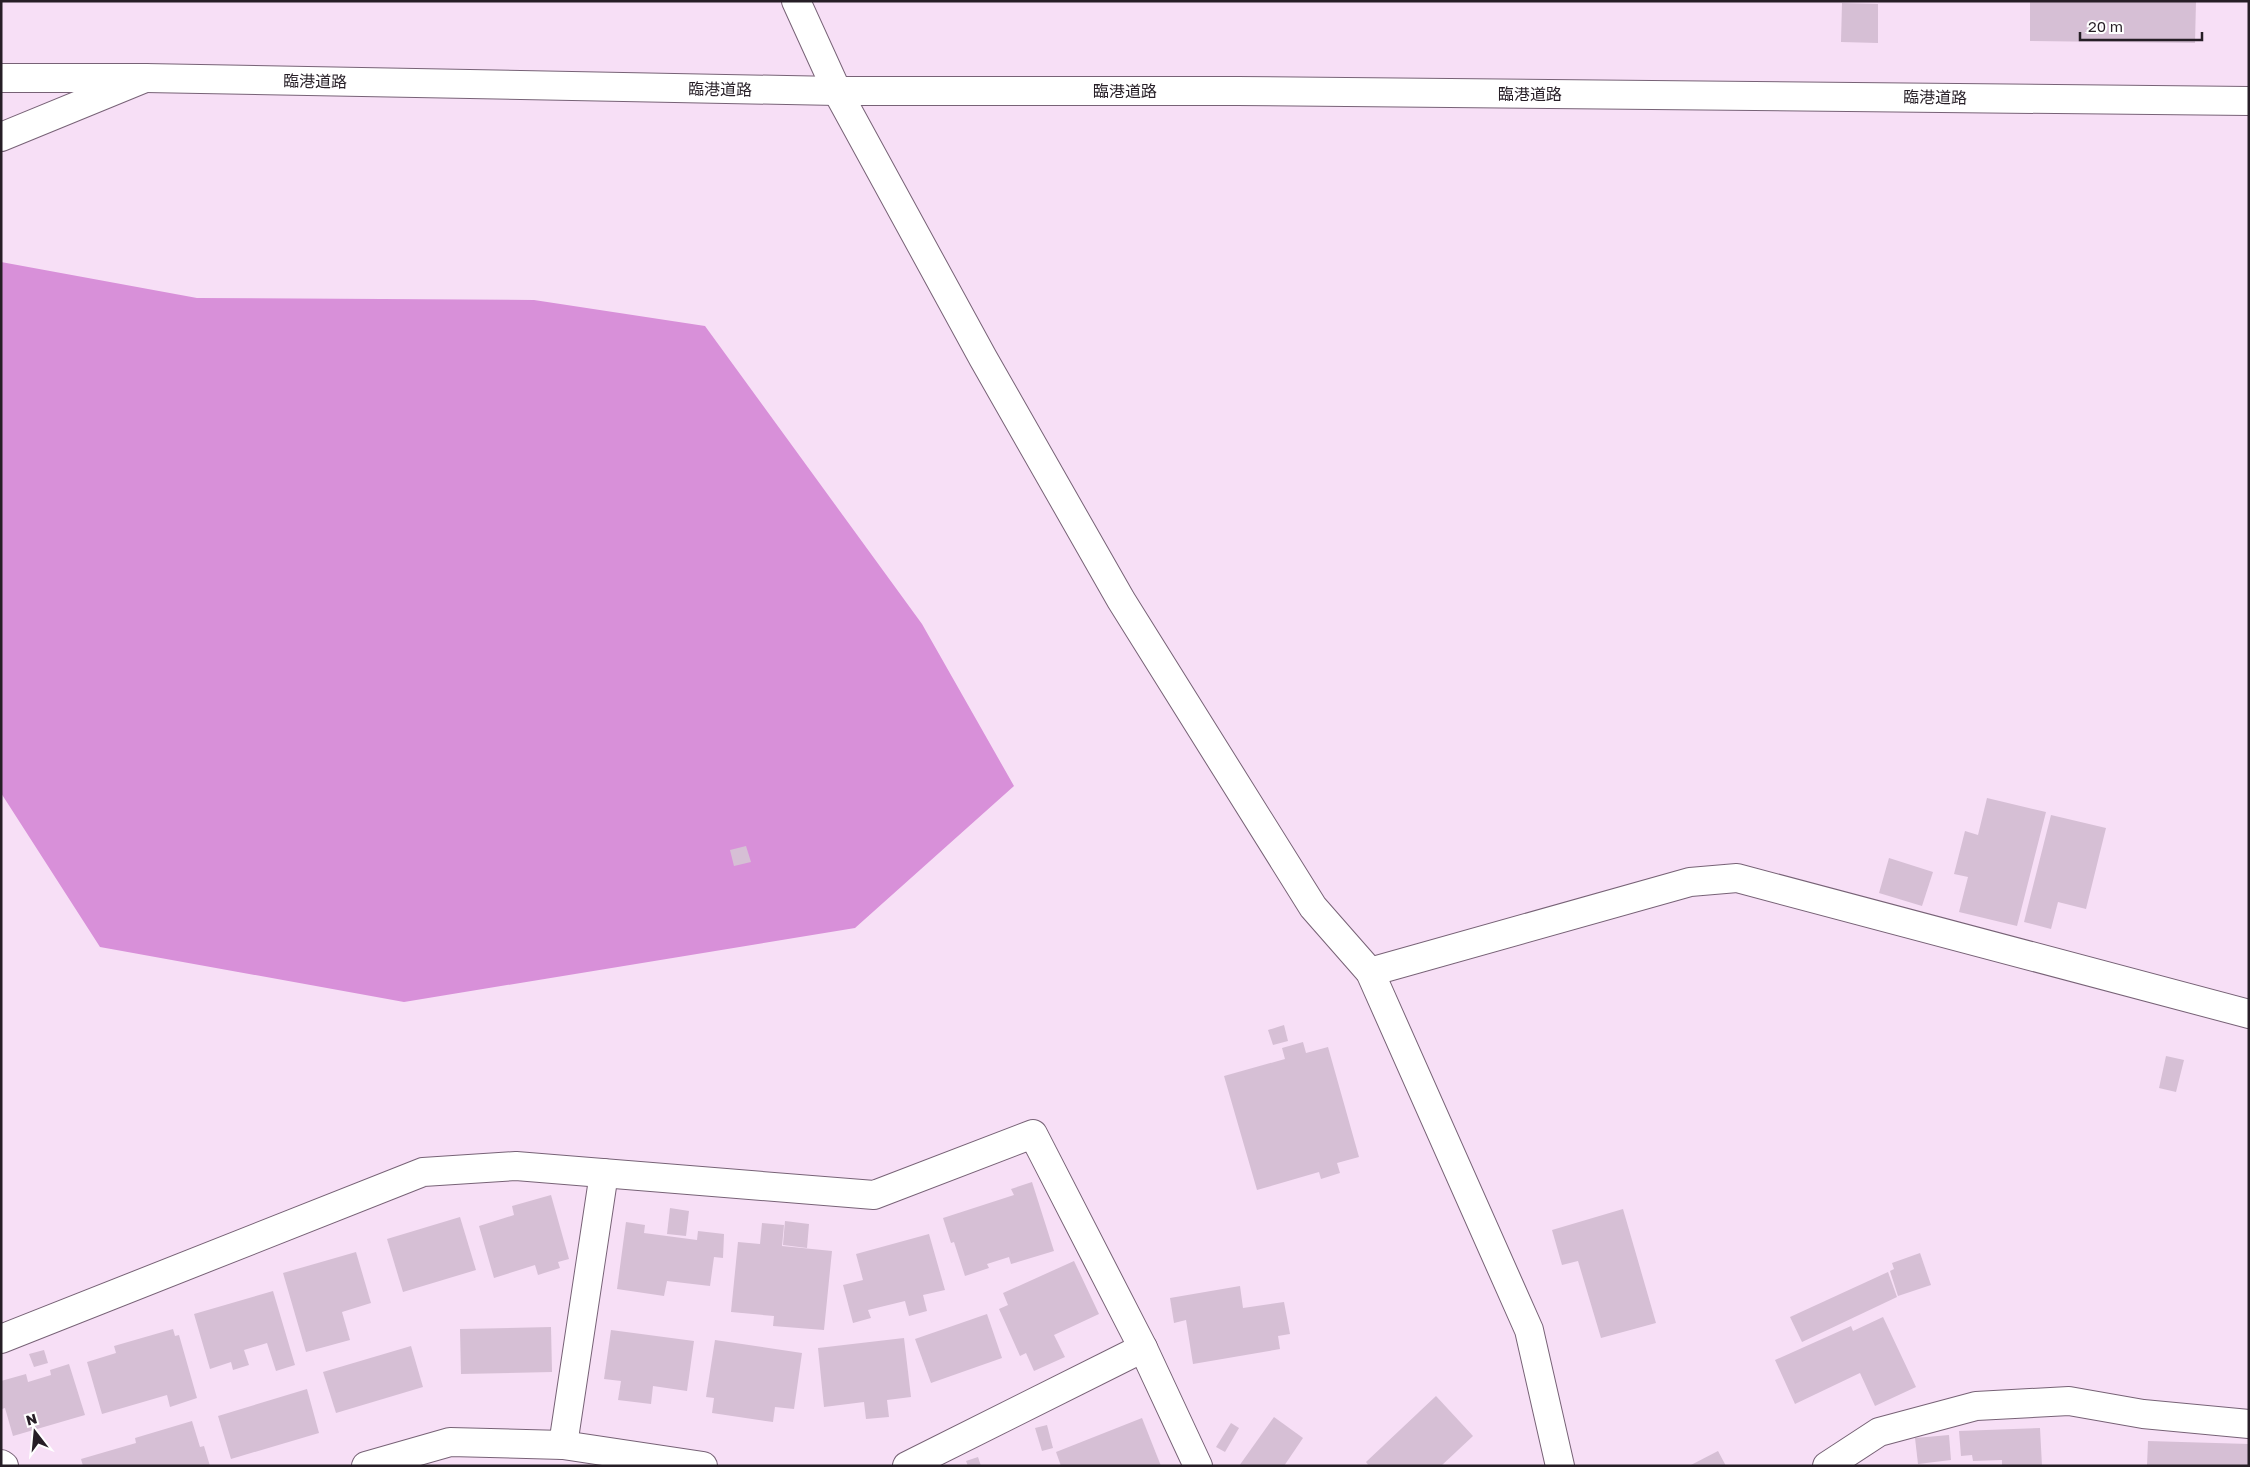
<svg xmlns="http://www.w3.org/2000/svg" width="2250" height="1467" font-family="'Golos Text','Noto Sans JP',sans-serif">
	<style>
		.forest { fill: #d890d9 }
		.building { fill: #d6bfd5 }
		.lines { fill: none; stroke-linecap: round; stroke-linejoin: round }
		.street-casing { stroke: #776276; stroke-width: 30 }
		.secondary-casing { stroke: #776276; stroke-width: 30 }
		.street { stroke: #fff; stroke-width: 28 }
		.secondary { stroke: #fff; stroke-width: 28 }
		.labels { text-anchor: middle; stroke-width: 4; stroke-linejoin: round; paint-order: stroke }
		.street-label { font-size: 16px; fill: #261e26; stroke: #fff }
	</style>
	<rect width="100%" height="100%" fill="#f7dff6"/>
	<path class="forest" d="M1,262l196,36 337,2 171,26 217,298 92,162 -159,142 -451,74 -304,-55 -99,-154z"/>
	<g class="building">
		<path d="M2030,1h166l-1,42 -165,-2z"/>
		<path d="M1842,3l36,1v39l-37,-1z"/>
		<path d="M1987,798l59,14 -29,114 -58,-14 9,-35 -14,-3 11,-43 13,4z"/>
		<path d="M2051,815l55,13 -20,81 -28,-7 -7,27 -27,-7z"/>
		<path d="M746,846l5,16 -17,4 -4,-16z"/>
		<path d="M1889,858l44,14 -11,34 -43,-13z"/>
		<path d="M1284,1025l4,16 -15,4 -5,-15z"/>
		<path d="M1303,1042l3,11 22,-6 31,110 -22,6 3,10 -19,6 -2,-7 -62,18 -33,-114 61,-17 -3,-11z"/>
		<path d="M2166,1056l18,4 -8,32 -17,-4z"/>
		<path d="M1032,1182l22,69 -43,13 -2,-7 -22,7 2,4 -24,8 -11,-34 -3,1 -8,-25 71,-23 -3,-6z"/>
		<path d="M551,1195l18,64 -11,3 2,6 -22,7 -3,-10 -41,13 -15,-52 35,-11 -2,-9z"/>
		<path d="M670,1208l19,3 -3,25 -19,-2z"/>
		<path d="M1623,1209l33,114 -55,15 -23,-77 -16,4 -10,-35z"/>
		<path d="M460,1217l16,53 -73,22 -16,-53z"/>
		<path d="M785,1221l24,3 -2,24 -24,-3z"/>
		<path d="M626,1222l19,3 -1,8 53,7 1,-9 26,3 -1,24 -9,-1 -4,29 -43,-5 -3,15 -47,-7z"/>
		<path d="M762,1223l22,2 -2,21 50,5 -8,79 -51,-4 1,-10 -43,-4 7,-70 22,2z"/>
		<path d="M929,1234l16,56 -22,5 4,16 -18,5 -4,-15 -37,9 3,8 -18,5 -10,-38 20,-5 -7,-26z"/>
		<path d="M356,1252l15,51 -29,9 8,28 -44,12 -23,-79z"/>
		<path d="M1920,1253l11,32 -33,11 -8,-25 4,-2 -2,-6z"/>
		<path d="M1074,1261l25,53 -45,21 11,22 -31,14 -8,-18 -6,3 -21,-47 9,-4 -5,-12z"/>
		<path d="M1888,1272l9,25 -95,45 -12,-25z"/>
		<path d="M1240,1286l3,22 41,-6 6,32 -12,2 2,13 -87,15 -7,-44 -12,3 -4,-25z"/>
		<path d="M273,1291l22,74 -19,6 -9,-28 -23,7 5,15 -16,5 -2,-8 -21,7 -16,-55z"/>
		<path d="M987,1314l15,44 -71,25 -16,-44z"/>
		<path d="M1883,1317l33,70 -41,19 -15,-33 -65,31 -20,-44 76,-34 2,5z"/>
		<path d="M551,1327l1,45 -91,2 -1,-45z"/>
		<path d="M173,1329l2,7 4,-1 18,63 -27,9 -3,-12 -65,19 -15,-52 29,-9 -2,-7z"/>
		<path d="M611,1330l83,11 -7,50 -34,-5 -2,18 -33,-4 3,-19 -17,-2z"/>
		<path d="M904,1338l7,59 -24,3 2,17 -23,2 -2,-17 -40,5 -6,-59z"/>
		<path d="M715,1340l87,13 -8,56 -19,-2 -2,15 -61,-9 2,-15 -8,-1z"/>
		<path d="M411,1346l12,41 -87,26 -13,-41z"/>
		<path d="M44,1350l4,13 -14,4 -5,-13z"/>
		<path d="M69,1364l16,51 -72,21 -8,-28 -3,1 -1,-2v-26l25,-7 2,8 23,-7 -1,-5z"/>
		<path d="M307,1389l12,44 -88,26 -13,-43z"/>
		<path d="M1436,1396l37,40 -32,30h-72l-3,-4z"/>
		<path d="M1274,1417l29,21 -19,28h-45z"/>
		<path d="M1142,1418l19,48h-100l-5,-14z"/>
		<path d="M192,1421l8,26 4,-1 6,20h-127l-2,-7 55,-16 -1,-5z"/>
		<path d="M1231,1423l8,5 -14,24 -9,-5z"/>
		<path d="M1047,1425l6,23 -11,3 -7,-23z"/>
		<path d="M2040,1428l2,38h-40v-6l-29,1 -1,-6 -11,1 -2,-25z"/>
		<path d="M1949,1435l2,25 -33,4 -3,-26z"/>
		<path d="M2148,1441l101,3v22h-102z"/>
		<path d="M1718,1451l8,15h-37z"/>
		<path d="M978,1457l3,9h-13l-2,-5z"/>
	</g>
	<g class="lines">
		<g class="street-casing">
			<g id="street">
				<path d="M1,137l144,-59"/>
				<path d="M1370,972l320,-90 47,-4 512,136"/>
				<path d="M1,1339l422,-167 93,-6 358,29 159,-61 110,214 55,118"/>
				<path d="M563,1445l41,-272"/>
				<path d="M1,1464l3,2"/>
				<path d="M366,1466l84,-24 113,3 140,21"/>
				<path d="M907,1466l236,-118"/>
				<path d="M1827,1466l52,-34 97,-26 93,-5 74,13 106,10"/>
			</g>
		</g>
		<g class="secondary-casing">
			<g id="secondary">
				<path d="M796,1l41,90 146,267 138,242 192,307 57,65 159,358 31,136"/>
				<path d="M1,78h144l692,13h400l1012,10"/>
			</g>
		</g>
		<use href="#street" class="street"/>
		<use href="#secondary" class="secondary"/>
	</g>
	<g class="labels">
		<g class="street-label">
			<text transform="translate(315 81) rotate(1)" y="6">臨港道路</text>
			<text transform="translate(720 89) rotate(1)" y="6">臨港道路</text>
			<text x="1125" y="97">臨港道路</text>
			<text x="1530" y="100">臨港道路</text>
			<text transform="translate(1935 97) rotate(1)" y="6">臨港道路</text>
		</g>
	</g>
	<rect width="2250" height="1467" fill="none" stroke="#261e26" stroke-width="5"/>
	<g transform="translate(35 1432) rotate(344)" stroke="#ffffff" stroke-width="4" paint-order="stroke">
	<path d="M0-4L9 19L0 12L-9 19Z" fill="#261e26"/>
	<text y="-8" font-size="14" font-weight="bold" text-anchor="middle" fill="#261e26">N</text>
	</g>
	<path d="M2080 32v8h122v-8" fill="none" stroke="#261e26" stroke-width="2.5"/>
	<text x="2088" y="32" font-size="15" fill="#261e26" stroke="#ffffff" stroke-width="4" paint-order="stroke">20 m</text>
</svg>
